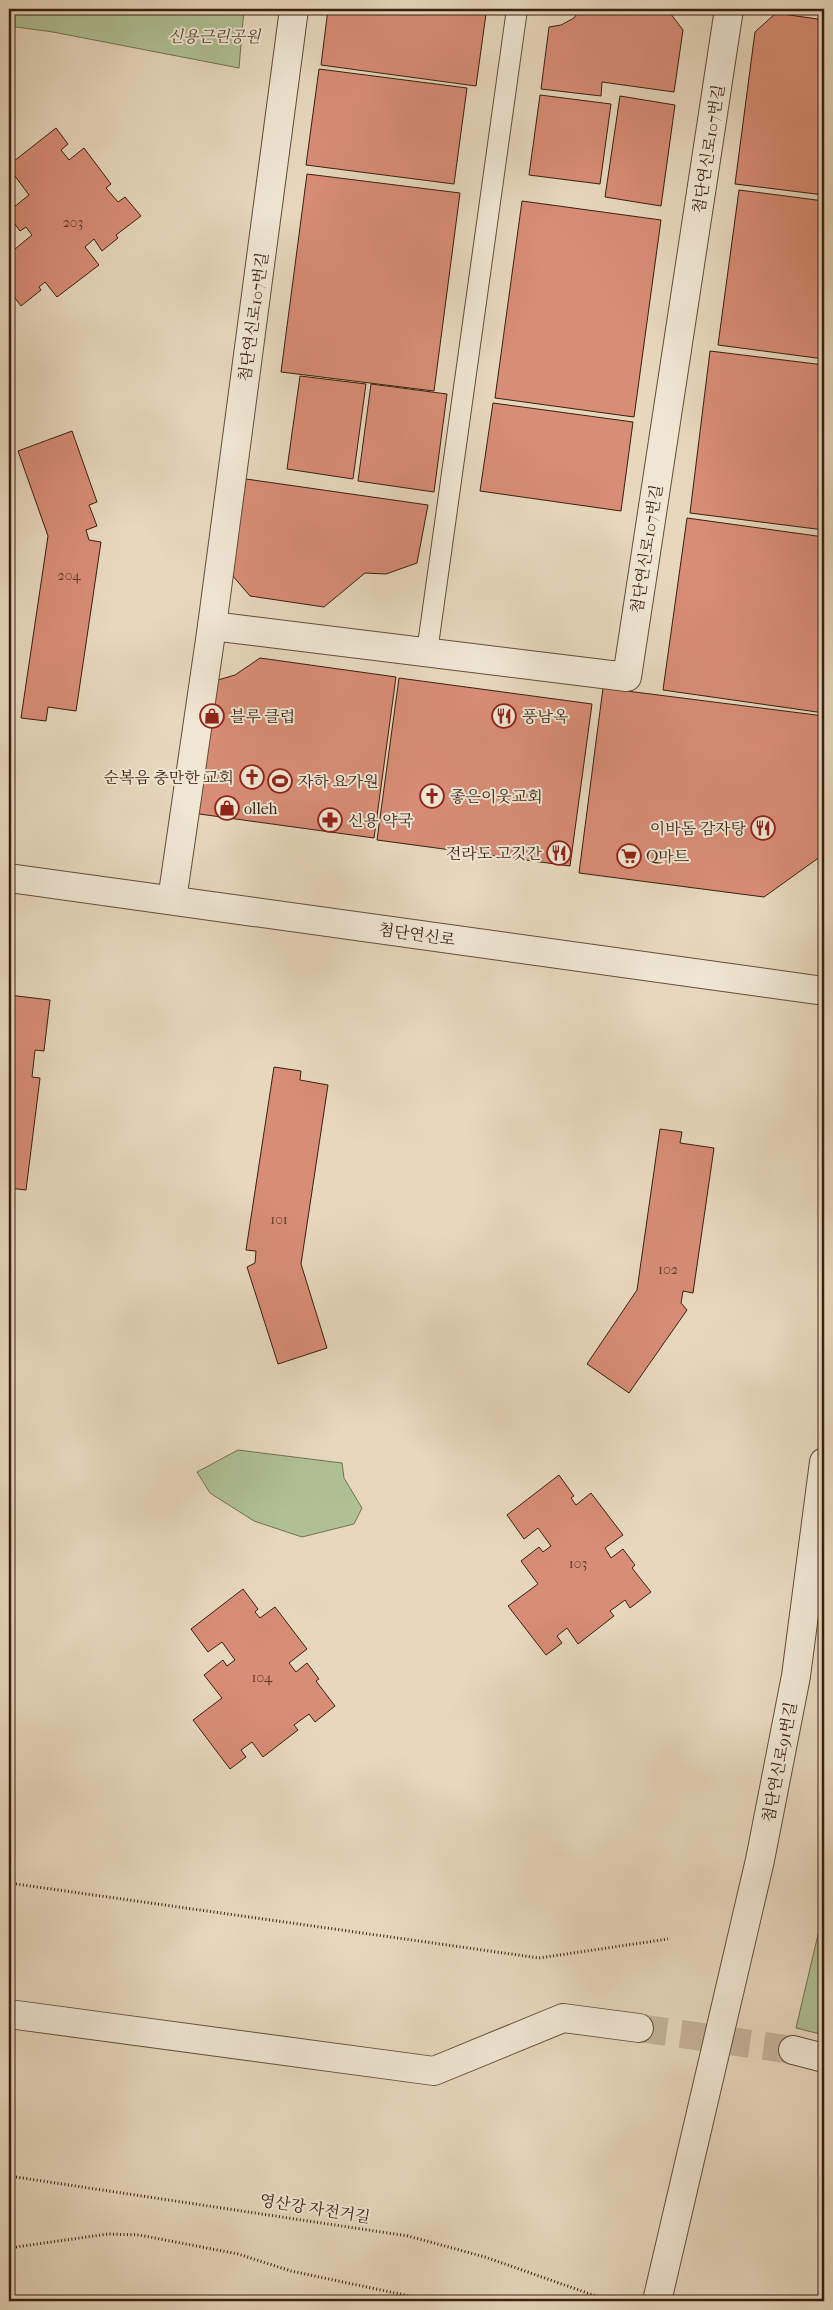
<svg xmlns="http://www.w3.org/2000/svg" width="833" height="2310" font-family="'IM FELL French Canon','Noto Serif KR',serif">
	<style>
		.green { fill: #afc095; stroke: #747052 }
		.building { fill: #d88d76; stroke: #3a1f0f }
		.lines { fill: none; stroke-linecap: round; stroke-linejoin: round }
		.minor-tunnel { stroke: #c4b39a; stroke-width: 28; stroke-dasharray: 28 14; stroke-linecap: butt }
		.pedestrian-casing { stroke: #654d3a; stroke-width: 22 }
		.minor-casing { stroke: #654d3a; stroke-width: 30 }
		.tertiary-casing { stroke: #654d3a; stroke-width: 30 }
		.path { stroke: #3a1f0f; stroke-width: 3; stroke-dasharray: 1 2.5; stroke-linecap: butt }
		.pedestrian { stroke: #efe6d4; stroke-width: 20 }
		.minor { stroke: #efe6d4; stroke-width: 28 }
		.tertiary { stroke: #efe6d4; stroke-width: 28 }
		.labels { text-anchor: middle; stroke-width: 4; stroke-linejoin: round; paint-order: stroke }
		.number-label { font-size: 14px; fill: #623a29 }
		.park-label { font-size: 16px; font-style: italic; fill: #574730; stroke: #efe6d4 }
		.street-label { font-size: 16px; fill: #3a1f0f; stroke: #efe6d4 }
		.poi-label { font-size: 16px; fill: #3a1f0f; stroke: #efe6d4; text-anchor: start }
	</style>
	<rect width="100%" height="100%" fill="#e7d8bd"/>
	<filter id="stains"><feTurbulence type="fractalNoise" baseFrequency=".004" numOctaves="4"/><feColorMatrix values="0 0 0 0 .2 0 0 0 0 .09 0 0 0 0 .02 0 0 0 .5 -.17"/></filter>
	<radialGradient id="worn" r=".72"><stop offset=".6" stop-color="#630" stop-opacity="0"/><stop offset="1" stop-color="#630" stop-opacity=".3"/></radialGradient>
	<g class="green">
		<path d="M9,9h235l-5,59 -186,-36 -44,-6z"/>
		<path d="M238,1450l104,13 2,15 18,30 -8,16 -52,13 -48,-16 -44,-28 -13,-21z"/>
		<path d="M824,1909v126l-28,-7z"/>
	</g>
	<g class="building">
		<path d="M328,9h153l5,5 -10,72 -155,-21z"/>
		<path d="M580,9h87l16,21 -9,62 -72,-10 -1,14 -60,-7 8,-62 12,-2 13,-7z"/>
		<path d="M776,13l48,7v175l-89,-11 20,-152z"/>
		<path d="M319,69l148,19 -13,96 -148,-19z"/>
		<path d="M540,95l71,9 -11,80 -71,-9z"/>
		<path d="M620,96l55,9 -14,101 -56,-9z"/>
		<path d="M56,128l12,16 -7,6 8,10 15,-12 27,36 -5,4 12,14 7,-5 16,19 -25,19 2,3 -16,13 -8,-12 -9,8 14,18 -42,32 -12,-15 -6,5 2,3 -20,16 -12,-16v-49l6,8 17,-14 -6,-8 -6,4 -11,-15v-5l20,-16 -20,-27v-3z"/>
		<path d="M307,174l153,19 -26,198 -153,-19z"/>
		<path d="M739,190l85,11v158l-106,-14z"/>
		<path d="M522,201l139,19 -27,197 -139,-19z"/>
		<path d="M710,351l114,14v165l-134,-17z"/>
		<path d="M300,376l66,8 -13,95 -66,-10z"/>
		<path d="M371,384l76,10 -13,98 -76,-11z"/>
		<path d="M493,403l140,19 -12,89 -141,-20z"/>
		<path d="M72,431l25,71 -8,3 8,21 -11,4 3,10 12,2 -25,169 -28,-4 -2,14 -25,-3 27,-182 -30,-85z"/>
		<path d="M246,479l182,26 -11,58 -31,11 -21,-1 -41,34 -74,-11 -18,-21z"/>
		<path d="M687,518l137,19v176l-161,-23z"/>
		<path d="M260,658l136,19 -22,161 -182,-25 19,-131 24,-7z"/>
		<path d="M399,678l193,26 -22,162 -193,-26z"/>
		<path d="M603,688l221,28v138l-60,43 -185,-24z"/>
		<path d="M9,995l41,5 -6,51 -9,-1 -3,27 8,1 -14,112 -17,-2z"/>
		<path d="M274,1067l27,4 -1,9 28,5 -27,179 26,84 -49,16 -31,-97 8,-4 1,-12 -10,-1z"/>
		<path d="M660,1129l22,3 -2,11 34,5 -21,145 -10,-2 -2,12 6,7 -58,83 -42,-29 50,-74z"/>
		<path d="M559,1475l15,21 -3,2 5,7 15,-12 32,42 -18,13 6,10 12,-9 12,16 -3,3 19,24 -21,16 -5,-8 -15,11 4,5 -36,28 -11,-16 -10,8 5,7 -16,12 -38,-49 30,-22 -17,-23 18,-14 4,5 8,-6 -13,-18 -14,11 -17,-24z"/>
		<path d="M243,1589l15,20 -3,3 5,6 15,-11 32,42 -18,14 7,9 11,-9 12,16 -3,2 19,25 -20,16 -6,-8 -15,11 4,5 -35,27 -11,-15 -11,8 5,7 -16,12 -37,-49 29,-22 -18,-23 19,-15 4,6 8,-6 -13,-18 -14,10 -17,-23z"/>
	</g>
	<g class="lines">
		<path class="minor-tunnel" d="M639,2028l154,22"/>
		<g class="pedestrian-casing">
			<path id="pedestrian" d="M427,652l90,-643"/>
		</g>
		<g class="minor-casing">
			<g id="minor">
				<path d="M212,626l415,51 102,-668"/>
				<path d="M172,900l40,-274 82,-617"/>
				<path d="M9,2014l425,57 129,-53 76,10"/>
				<path d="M793,2050l31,8"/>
			</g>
		</g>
		<g class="tertiary-casing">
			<g id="tertiary">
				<path d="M9,878l815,113"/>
				<path d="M657,2301l103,-441 36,-184 28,-214"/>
			</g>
		</g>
		<g class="path">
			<path d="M9,1883l530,75 129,-19"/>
			<path d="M9,2176l399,60 77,21 125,44"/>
			<path d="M9,2248l99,-14 31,1 99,19 53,17 142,30"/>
		</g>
		<use href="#pedestrian" class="pedestrian"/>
		<use href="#minor" class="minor"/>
		<use href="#tertiary" class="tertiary"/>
	</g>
	<defs>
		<g id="shop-ring" transform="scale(1.25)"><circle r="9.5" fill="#efe6d4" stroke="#8f2418" stroke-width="1.5"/><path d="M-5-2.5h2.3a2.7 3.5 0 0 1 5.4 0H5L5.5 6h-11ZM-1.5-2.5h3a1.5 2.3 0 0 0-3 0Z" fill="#8f2418"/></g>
		<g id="restaurant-ring" transform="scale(1.25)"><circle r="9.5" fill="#efe6d4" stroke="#8f2418" stroke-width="1.5"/><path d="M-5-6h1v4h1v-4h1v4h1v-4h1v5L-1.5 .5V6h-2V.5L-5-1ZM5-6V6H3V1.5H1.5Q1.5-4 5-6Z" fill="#8f2418"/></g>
		<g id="church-ring" transform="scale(1.25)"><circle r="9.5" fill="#efe6d4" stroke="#8f2418" stroke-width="1.5"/><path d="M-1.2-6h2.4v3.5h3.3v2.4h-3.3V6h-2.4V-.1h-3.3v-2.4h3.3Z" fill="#8f2418"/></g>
		<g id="stadium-ring" transform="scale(1.25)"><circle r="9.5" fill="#efe6d4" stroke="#8f2418" stroke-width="1.5"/><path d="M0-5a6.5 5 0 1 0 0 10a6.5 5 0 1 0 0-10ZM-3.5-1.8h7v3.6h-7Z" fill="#8f2418"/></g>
		<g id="pharmacy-ring" transform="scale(1.25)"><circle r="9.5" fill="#efe6d4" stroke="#8f2418" stroke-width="1.5"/><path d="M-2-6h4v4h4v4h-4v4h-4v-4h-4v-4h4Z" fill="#8f2418"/></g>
		<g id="supermarket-ring" transform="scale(1.25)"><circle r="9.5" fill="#efe6d4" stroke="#8f2418" stroke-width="1.5"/><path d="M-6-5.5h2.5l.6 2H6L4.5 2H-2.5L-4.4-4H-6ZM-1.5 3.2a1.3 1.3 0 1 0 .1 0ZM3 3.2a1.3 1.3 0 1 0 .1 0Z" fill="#8f2418"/></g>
	</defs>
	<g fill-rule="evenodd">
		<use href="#shop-ring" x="212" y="716"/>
		<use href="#restaurant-ring" x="504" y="716"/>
		<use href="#church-ring" x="252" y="777"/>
		<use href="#stadium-ring" x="280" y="781"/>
		<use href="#church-ring" x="432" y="796"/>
		<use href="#shop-ring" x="227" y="808"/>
		<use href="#pharmacy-ring" x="330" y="820"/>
		<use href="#restaurant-ring" x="763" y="828"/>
		<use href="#restaurant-ring" x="559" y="853"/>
		<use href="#supermarket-ring" x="629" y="856"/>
	</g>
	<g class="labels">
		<g class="number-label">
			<text x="73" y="227">203</text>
			<text x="69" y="580">204</text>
			<text x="279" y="1224">101</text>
			<text x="668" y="1274">102</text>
			<text x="578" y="1568">103</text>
			<text x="262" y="1682">104</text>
		</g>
		<g class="park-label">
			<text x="214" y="42">신용근린공원</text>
		</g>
		<g class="street-label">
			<text transform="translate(708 149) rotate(-81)" y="6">첨단연신로107번길</text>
			<text transform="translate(253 317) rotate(-82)" y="6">첨단연신로107번길</text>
			<text transform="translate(646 549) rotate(-81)" y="6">첨단연신로107번길</text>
			<text transform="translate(417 934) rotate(8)" y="6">첨단연신로</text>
			<text transform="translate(779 1762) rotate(-79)" y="6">첨단연신로91번길</text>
			<text transform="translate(315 2208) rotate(9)" y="6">영산강 자전거길</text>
		</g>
		<g class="poi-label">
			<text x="230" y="722">블루 클럽</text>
			<text x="522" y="722">풍남옥</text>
			<text x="234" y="783" text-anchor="end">순복음 충만한 교회</text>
			<text x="298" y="787">자하 요가원</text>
			<text x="450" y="802">좋은이웃교회</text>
			<text x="244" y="814">olleh</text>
			<text x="348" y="826">신용 약국</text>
			<text x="746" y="834" text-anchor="end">이바돔 감자탕</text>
			<text x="542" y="859" text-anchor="end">전라도 고깃간</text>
			<text x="646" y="862">Q마트</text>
		</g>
	</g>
	<rect width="833" height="2310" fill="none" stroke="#e7d8bd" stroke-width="30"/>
	<rect x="10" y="10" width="813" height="2290" fill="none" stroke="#3a1f0f" stroke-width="2.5"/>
	<rect x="15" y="15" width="803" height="2280" fill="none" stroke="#3a1f0f"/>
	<rect width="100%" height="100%" filter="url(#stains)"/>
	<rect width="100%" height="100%" fill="url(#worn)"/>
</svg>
